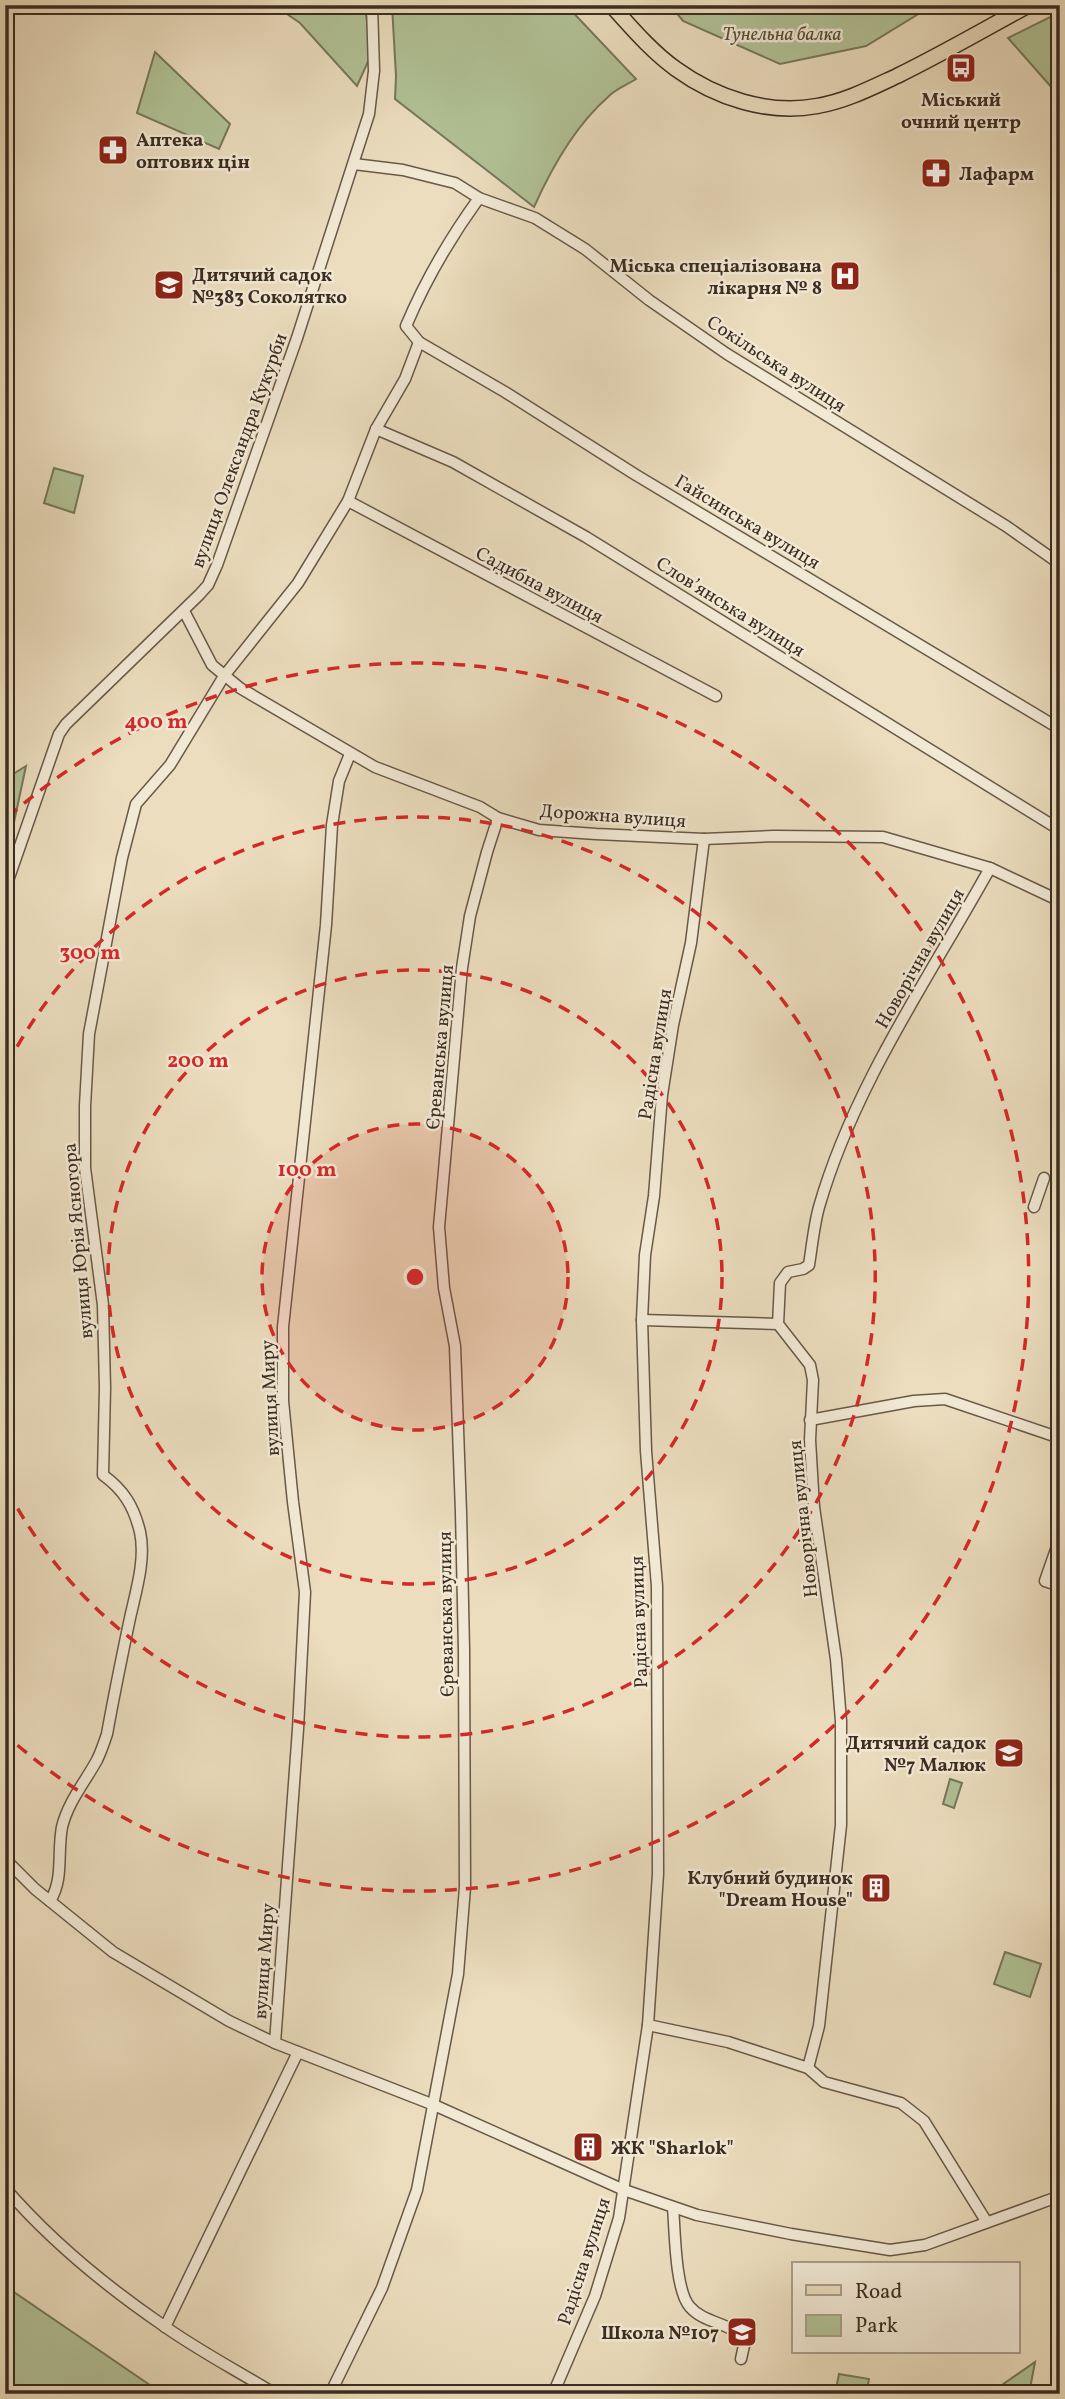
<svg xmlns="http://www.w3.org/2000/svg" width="1065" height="2399" font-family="Vollkorn,serif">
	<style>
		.green { fill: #b1c296; stroke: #76785c; stroke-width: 2 }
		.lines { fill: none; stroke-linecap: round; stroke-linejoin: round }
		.minor-casing { stroke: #685948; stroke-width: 13 }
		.major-casing { stroke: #3c2d21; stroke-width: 17 }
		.minor { stroke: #f2e9d5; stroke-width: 10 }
		.major { stroke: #ebddbe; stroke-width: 14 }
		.ring { fill: none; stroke: #d62828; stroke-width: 3.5; stroke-dasharray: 12 9 }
		.labels { text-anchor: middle; stroke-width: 5; stroke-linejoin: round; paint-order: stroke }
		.park-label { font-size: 19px; font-style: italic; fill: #534b38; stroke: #f2e9d5 }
		.poi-label { font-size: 19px; font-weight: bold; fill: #3c2d21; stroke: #f2e9d5; text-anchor: start }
		.street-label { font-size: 19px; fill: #3c2d21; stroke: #f2e9d5 }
		.centre { fill: #d62828; stroke: #f2e9d5; stroke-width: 3.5 }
		.ring-label { font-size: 21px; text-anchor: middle; font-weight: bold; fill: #d62828; stroke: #f2e9d5; stroke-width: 5; stroke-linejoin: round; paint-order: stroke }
	</style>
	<rect width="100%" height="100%" fill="#ebddbe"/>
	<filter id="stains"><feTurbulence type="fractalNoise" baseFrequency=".00286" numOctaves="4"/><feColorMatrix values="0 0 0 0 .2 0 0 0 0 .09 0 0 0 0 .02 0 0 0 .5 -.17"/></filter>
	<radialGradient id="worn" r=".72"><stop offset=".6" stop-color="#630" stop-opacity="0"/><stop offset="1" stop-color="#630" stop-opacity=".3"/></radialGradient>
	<g class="green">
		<path d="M274,5h91l6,50 -14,31 -57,-63z"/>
		<path d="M392,5h174l70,74c-9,6 -21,10 -28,18 -32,28 -57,72 -74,110l-139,-108 1,-23z"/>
		<path d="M670,5h263l-67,41 -86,18 -97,-43z"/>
		<path d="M1060,12v85l-52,-59z"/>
		<path d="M155,52l75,72 -11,25 -82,-36z"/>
		<path d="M54,468l29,8 -9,37 -30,-10z"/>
		<path d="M26,766l-16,75 -5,4v-66z"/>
		<path d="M950,1779l12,4 -8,25 -11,-4z"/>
		<path d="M1005,1952l36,12 -11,33 -36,-13z"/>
		<path d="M5,2286l158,108h-158z"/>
		<path d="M1035,2362l-6,32h-40z"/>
		<path d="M839,2374l30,5 -3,15h-31z"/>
	</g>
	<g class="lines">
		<g class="minor-casing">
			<g id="minor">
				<path d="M354,164l49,6 52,13 24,15 56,20 50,31 64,51 78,54 279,172 54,38"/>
				<path d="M419,342l86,50 131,83 424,254"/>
				<path d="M376,429l77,33 133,75 474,293"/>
				<path d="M348,501l368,195"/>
				<path d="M184,611l28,54 28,23 135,79 105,40 18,11 41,12 57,4 108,5 70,-3 109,1 107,31 70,33"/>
				<path d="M5,889l54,-155 7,-10 133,-129 9,-10 9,-20 80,-227 72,-224 5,-43 -2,-66"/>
				<path d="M1034,1207l10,-29"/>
				<path d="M642,1320l136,4"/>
				<path d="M810,1420l104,-19 31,-2 115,39"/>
				<path d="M1060,1538l-15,43 15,5"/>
				<path d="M5,1859l30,30 78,63 116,69 46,22 159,62 190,85 73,25 94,19 99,16 35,-5 135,-49"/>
				<path d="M50,1901c14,-22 7,-48 12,-74 6,-25 23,-45 35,-67 4,-8 7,-17 10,-26 7,-39 15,-78 23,-116 6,-27 16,-59 10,-86 -6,-25 -16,-42 -37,-57l2,-87 -2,-83 -18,-137v-62l4,-72 33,-176 14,-54 34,-39 54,-89 74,-93 50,-82 28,-72 29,-50 14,-37 -13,-16c19,-45 44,-88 73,-128"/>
				<path d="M648,2025l80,17 80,26 16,14 77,21 23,18 62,100"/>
				<path d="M275,2043l23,-314 7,-137 -12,-90 -10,-101v-74l43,-402 6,-100 7,-44 11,-27"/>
				<path d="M808,2068l11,-42 22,-201v-104l-5,-62 -22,-152 -4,-67 3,-60 -3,-15 -32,-41 2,-41 8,-11 15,-3 6,-4c3,-19 5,-40 10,-58 35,-122 110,-229 171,-339"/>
				<path d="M5,2188c45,52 102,99 159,138 35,25 74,45 111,68"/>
				<path d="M673,2207c2,23 2,84 17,100 11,13 30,15 43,23 4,3 8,8 12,11l-4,18"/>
				<path d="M165,2327l133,-275"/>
				<path d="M330,2394l52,-106 35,-98 41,-216 7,-87 -1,-237 -3,-138 -6,-166 -11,-58 -5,-61 23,-259 8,-52 17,-64 11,-34"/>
				<path d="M553,2394l42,-98 24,-78 29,-193 10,-151 -1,-288 -11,-135 -4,-131 3,-65 9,-59 8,-101 11,-70 18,-82 13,-104"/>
			</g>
		</g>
		<g class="major-casing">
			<path id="major" d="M611,5c20,22 40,46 65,64 40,29 92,46 141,37 29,-5 54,-18 80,-30 45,-22 88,-47 132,-71"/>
		</g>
		<use href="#minor" class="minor"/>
		<use href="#major" class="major"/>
	</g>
	<circle cx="415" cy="1277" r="153" fill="#d62828" fill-opacity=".12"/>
	<g class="ring">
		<circle cx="415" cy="1277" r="153"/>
		<circle cx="415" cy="1277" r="307"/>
		<path d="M7 1065A460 460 0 1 1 7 1489"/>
		<path d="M8 817A614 614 0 1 1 8 1737"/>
	</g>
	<defs>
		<g id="bus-square" transform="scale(1.575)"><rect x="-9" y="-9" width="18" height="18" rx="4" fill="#8f2418" stroke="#f2e9d5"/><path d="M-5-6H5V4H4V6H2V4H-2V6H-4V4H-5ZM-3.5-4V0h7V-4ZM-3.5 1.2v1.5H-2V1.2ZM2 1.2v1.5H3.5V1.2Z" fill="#fff"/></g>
		<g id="pharmacy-square" transform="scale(1.575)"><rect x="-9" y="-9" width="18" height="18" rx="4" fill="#8f2418" stroke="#f2e9d5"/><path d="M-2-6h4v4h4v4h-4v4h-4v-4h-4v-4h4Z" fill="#fff"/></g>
		<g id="hospital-square" transform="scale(1.575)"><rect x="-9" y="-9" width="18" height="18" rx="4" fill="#8f2418" stroke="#f2e9d5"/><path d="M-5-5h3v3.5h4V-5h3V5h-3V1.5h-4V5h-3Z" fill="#fff"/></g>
		<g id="school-square" transform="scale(1.575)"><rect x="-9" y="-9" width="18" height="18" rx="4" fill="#8f2418" stroke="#f2e9d5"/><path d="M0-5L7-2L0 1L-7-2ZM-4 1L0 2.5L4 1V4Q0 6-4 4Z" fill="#fff"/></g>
		<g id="building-square" transform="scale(1.575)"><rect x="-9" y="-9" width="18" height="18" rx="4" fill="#8f2418" stroke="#f2e9d5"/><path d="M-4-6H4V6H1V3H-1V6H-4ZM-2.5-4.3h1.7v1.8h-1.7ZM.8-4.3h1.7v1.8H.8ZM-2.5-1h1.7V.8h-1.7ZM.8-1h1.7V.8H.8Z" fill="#fff"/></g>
	</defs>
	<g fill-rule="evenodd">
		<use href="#bus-square" x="961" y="68"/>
		<use href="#pharmacy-square" x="113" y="150"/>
		<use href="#pharmacy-square" x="936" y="173"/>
		<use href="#hospital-square" x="845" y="276"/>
		<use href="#school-square" x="169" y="285"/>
		<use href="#school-square" x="1009" y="1753"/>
		<use href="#building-square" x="876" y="1888"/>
		<use href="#building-square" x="588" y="2147"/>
		<use href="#school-square" x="742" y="2332"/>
	</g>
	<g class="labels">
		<g class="park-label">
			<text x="782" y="40">Тунельна балка</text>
		</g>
		<g class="poi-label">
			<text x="961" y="106" text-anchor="middle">Міський<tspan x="961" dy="22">очний центр</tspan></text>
			<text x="136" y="146">Аптека<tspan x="136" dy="22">оптових цін</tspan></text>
			<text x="959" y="180">Лафарм</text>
			<text x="822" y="272" text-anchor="end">Міська спеціалізована<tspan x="822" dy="22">лікарня № 8</tspan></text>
			<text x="192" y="281">Дитячий садок<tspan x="192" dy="22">№383 Соколятко</tspan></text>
			<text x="986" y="1749" text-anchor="end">Дитячий садок<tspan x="986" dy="22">№7 Малюк</tspan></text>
			<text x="853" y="1884" text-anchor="end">Клубний будинок<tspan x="853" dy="22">"Dream House"</tspan></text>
			<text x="611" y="2154">ЖК "Sharlok"</text>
			<text x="719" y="2339" text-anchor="end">Школа №107</text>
		</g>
		<g class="street-label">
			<text transform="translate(777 363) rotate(33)" y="7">Сокільська вулиця</text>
			<text transform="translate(238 450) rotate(-70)" y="7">вулиця Олександра Кукурби</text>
			<text transform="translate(748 521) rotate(31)" y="7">Гайсинська вулиця</text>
			<text transform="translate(540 584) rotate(28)" y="7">Садибна вулиця</text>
			<text transform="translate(731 606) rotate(32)" y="7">Словʼянська вулиця</text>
			<text transform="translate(613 815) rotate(4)" y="7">Дорожна вулиця</text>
			<text transform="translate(919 958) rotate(-60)" y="7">Новорічна вулиця</text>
			<text transform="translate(439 1047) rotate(-85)" y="7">Єреванська вулиця</text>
			<text transform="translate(654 1054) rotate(-81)" y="7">Радісна вулиця</text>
			<text transform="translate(77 1241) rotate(-95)" y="7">вулиця Юрія Ясногора</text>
			<text transform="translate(269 1398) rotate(-93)" y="7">вулиця Миру</text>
			<text transform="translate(802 1519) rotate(-96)" y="7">Новорічна вулиця</text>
			<text transform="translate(445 1614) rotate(-91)" y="7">Єреванська вулиця</text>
			<text transform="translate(638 1622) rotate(-92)" y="7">Радісна вулиця</text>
			<text transform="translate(263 1961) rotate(-86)" y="7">вулиця Миру</text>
			<text transform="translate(583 2261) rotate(-72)" y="7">Радісна вулиця</text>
		</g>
	</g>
	<circle cx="415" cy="1277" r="10" class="centre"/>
	<g class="ring-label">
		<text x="156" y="728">400 m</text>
		<text x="90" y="959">300 m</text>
		<text x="198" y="1067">200 m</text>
		<text x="307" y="1176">100 m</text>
	</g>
	<rect width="1065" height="2399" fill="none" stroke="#ebddbe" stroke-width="28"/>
	<rect x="7" y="7" width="1051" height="2385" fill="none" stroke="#3c2d21" stroke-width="3.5"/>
	<rect x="14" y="14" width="1037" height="2371" fill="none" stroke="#3c2d21" stroke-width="2"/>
	<rect x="792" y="2262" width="228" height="91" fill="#f2e9d5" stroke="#a99e8d" stroke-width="2"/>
	<rect x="806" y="2285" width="35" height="10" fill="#ebddbe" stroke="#a99e8d" stroke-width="2"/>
	<text x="855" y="2298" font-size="21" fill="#3c2d21">Road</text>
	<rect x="806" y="2315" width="35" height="21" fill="#b1c296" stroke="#a99e8d" stroke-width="2"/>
	<text x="855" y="2332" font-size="21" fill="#3c2d21">Park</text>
	<rect width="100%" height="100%" filter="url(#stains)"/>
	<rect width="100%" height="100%" fill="url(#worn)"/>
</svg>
